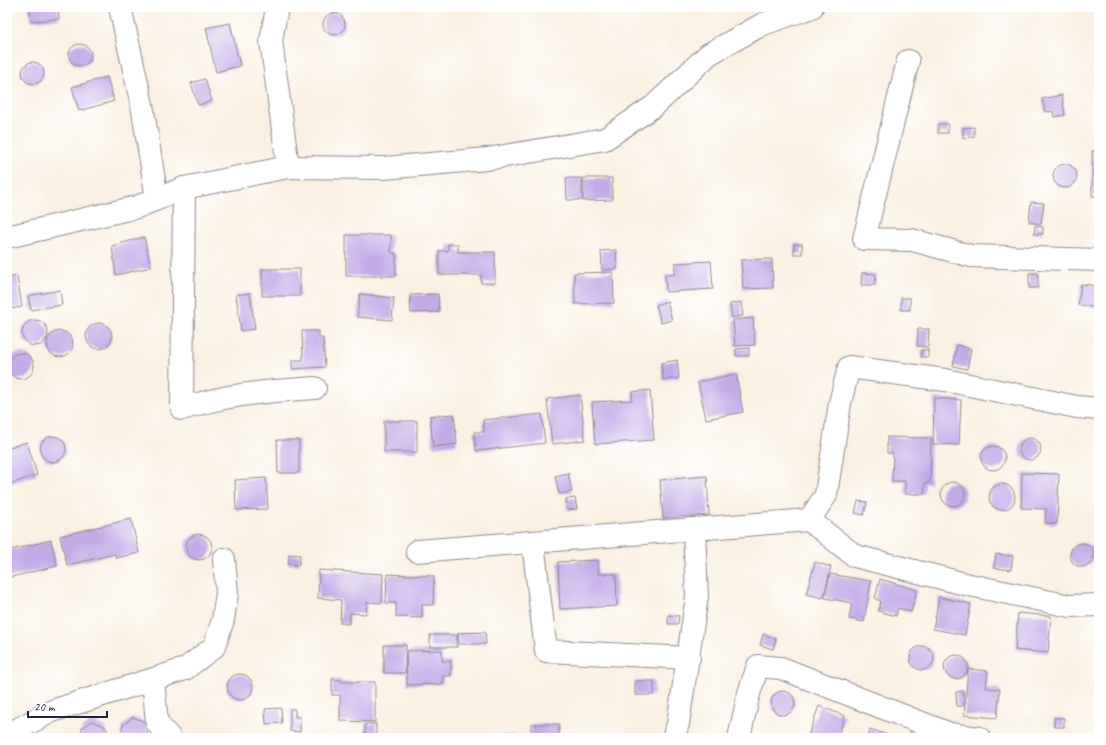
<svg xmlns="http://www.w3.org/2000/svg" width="1106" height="745" font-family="Caveat,sans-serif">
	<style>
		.building { fill: #c4abe7 }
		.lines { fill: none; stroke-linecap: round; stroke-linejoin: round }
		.street-casing { stroke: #8e898e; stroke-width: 24 }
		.street { stroke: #fff; stroke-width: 22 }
	</style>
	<rect width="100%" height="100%" fill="#fff"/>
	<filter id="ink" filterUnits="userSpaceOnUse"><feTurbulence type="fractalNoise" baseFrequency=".025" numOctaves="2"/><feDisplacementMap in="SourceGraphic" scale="8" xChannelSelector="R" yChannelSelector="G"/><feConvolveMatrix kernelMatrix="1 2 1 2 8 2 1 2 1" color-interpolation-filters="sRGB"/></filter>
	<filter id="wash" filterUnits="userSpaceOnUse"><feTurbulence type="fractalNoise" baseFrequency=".012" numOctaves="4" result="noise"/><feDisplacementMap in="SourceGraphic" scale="16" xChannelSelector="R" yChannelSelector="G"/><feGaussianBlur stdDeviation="0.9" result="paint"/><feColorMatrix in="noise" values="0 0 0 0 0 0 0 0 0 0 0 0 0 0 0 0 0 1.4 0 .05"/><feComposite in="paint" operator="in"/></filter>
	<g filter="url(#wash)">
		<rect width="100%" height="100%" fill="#faf0e2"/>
		<g id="blocks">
			<g class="building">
				<path d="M29,7h29l1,12 -28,2z"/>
				<circle cx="334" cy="24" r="11"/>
				<path d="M230,23l10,43 -24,6 -10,-44z"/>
				<circle cx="80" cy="55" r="11"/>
				<circle cx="33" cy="73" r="11"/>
				<path d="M107,77l7,24 -35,10 -7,-24z"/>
				<path d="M205,79l7,22 -14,4 -7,-22z"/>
				<path d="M1062,95l3,20 -11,2 -1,-6 -8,1 -3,-13z"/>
				<rect x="938" y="124" width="10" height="9"/>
				<path d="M974,127v10l-11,1v-10z"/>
				<path d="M1092,151h7v46l-7,-1z"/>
				<circle cx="1065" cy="176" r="12"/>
				<path d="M566,178h16v22h-15z"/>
				<path d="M583,178h29v22l-29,1z"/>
				<path d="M1031,202l13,1 -3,21 -12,-2z"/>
				<path d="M1035,226l8,1v7h-9z"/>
				<path d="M346,235h45v17l5,2v22h-50z"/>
				<path d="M144,237l7,30 -35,8 -4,-29z"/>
				<path d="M448,244h10v8h37v31h-14v-8h-42v-24h9z"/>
				<rect x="794" y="244" width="8" height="10"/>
				<path d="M616,250l1,19 -15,1 -1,-19z"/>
				<path d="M772,259l1,29 -30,1 -2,-29z"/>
				<path d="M711,261l2,28 -47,3 -1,-17 10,-1v-11z"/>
				<rect x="262" y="269" width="38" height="27"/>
				<path d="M613,272l1,31 -39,1 -1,-31z"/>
				<path d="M862,273l14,1 -1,11h-14z"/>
				<rect x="1029" y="273" width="9" height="15"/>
				<path d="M17,276l5,31 -12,2 -3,-9v-22z"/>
				<path d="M1081,284l18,2v22l-21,-3z"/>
				<path d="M60,290l2,15 -31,5 -3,-14z"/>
				<path d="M250,293l5,36 -14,2 -5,-36z"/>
				<path d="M360,294l34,4 -2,22 -35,-3z"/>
				<path d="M438,294l1,18 -28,1 -1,-18z"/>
				<rect x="901" y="298" width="9" height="12"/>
				<path d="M667,301l5,19 -11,3 -5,-18z"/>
				<path d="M741,302l2,14 -11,2 -2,-14z"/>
				<path d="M753,318l2,27 -20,1 -2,-26z"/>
				<circle cx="35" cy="333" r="13"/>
				<circle cx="99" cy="336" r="13"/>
				<path d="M918,329h11l-1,18 -11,-1z"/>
				<circle cx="60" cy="344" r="13"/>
				<path d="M302,331h17v7h4l2,29 -33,2v-9h11z"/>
				<path d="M957,345l14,4 -4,20 -14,-3z"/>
				<path d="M749,348v8h-13v-7z"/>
				<rect x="921" y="350" width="7" height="7"/>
				<circle cx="21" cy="366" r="13"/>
				<path d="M677,360l2,18 -16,2 -2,-17z"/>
				<path d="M736,374l7,38 -37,7 -8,-37z"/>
				<path d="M650,390l4,50 -59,4 -3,-42 40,-2v-8z"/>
				<path d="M580,395l5,45 -33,4 -5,-45z"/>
				<path d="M934,398l27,2 -2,45 -26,-1z"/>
				<path d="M454,414l3,30 -24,3 -3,-31z"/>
				<path d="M542,414l3,29 -69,8 -2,-19h10l-1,-12z"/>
				<rect x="384" y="421" width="33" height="31"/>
				<circle cx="53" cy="449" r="13"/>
				<path d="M887,437l44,1 -1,45h-5l-1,11h-19v-13h-13l1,-28h-6z"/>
				<circle cx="1030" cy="449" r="11"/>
				<path d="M277,440h22v33h-21z"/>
				<path d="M27,442l10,33 -30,10v-37z"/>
				<circle cx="993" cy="458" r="12"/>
				<path d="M568,473l4,19 -13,2 -4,-18z"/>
				<path d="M1022,473l37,1 -2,50 -12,-1 1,-14 -25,-1z"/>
				<path d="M707,476l2,39 -46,3 -3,-38z"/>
				<path d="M266,478l2,31 -32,1 -1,-30z"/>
				<circle cx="953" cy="494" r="12"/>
				<circle cx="1002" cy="497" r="13"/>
				<path d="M575,498l2,11 -10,1 -1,-11z"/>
				<path d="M858,501l9,1 -3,13 -9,-2z"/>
				<path d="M131,519l8,34 -23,5 -1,-4 -48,11 -7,-29z"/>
				<circle cx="199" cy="547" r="13"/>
				<path d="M51,540l6,26 -50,12v-27z"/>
				<circle cx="1082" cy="555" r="12"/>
				<path d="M289,554l11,1 -1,10 -11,-1z"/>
				<path d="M996,554l17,2 -2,14 -17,-2z"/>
				<path d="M598,560v14h18l1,32 -57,3 -2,-47z"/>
				<path d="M815,562l16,5 -8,31 -17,-4z"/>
				<path d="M319,570l64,4 -1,29 -15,-1 -1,12 -16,-1 -1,11 -9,-1 1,-23 -23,-2z"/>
				<path d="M387,574l47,2 -1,29h-11v13l-26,-1v-14h-10z"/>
				<path d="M830,574l41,7 -7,41 -15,-3 3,-16 -27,-5z"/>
				<path d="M880,579l37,11 -6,22 -13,-4 -2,8 -18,-5 3,-10 -6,-2z"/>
				<path d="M939,597l32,7 -6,31 -32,-6z"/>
				<path d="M1018,613l33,3 -3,37 -33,-3z"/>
				<path d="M668,615l11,1 -1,8h-10z"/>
				<path d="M485,632l1,12h-27l-1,-11z"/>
				<path d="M763,634l13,5 -3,10 -13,-4z"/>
				<rect x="430" y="635" width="27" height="12"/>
				<path d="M384,645h22l-1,28h-21z"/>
				<circle cx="922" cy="658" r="12"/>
				<path d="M442,650v11h9v15h-8v8l-36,1 -1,-34z"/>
				<circle cx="956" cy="667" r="12"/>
				<path d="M968,669l20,2 -2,17 14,1 -3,29 -33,-3z"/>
				<circle cx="240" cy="687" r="13"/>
				<path d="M332,679l9,1v2h34v40l-35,-1v-26h-8z"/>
				<rect x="635" y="681" width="19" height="14"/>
				<circle cx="783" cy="703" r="12"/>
				<path d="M963,691l1,15h-7l-1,-14z"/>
				<path d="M819,706l26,10 -8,22h-23l-6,-2z"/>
				<path d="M281,708l1,15 -16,1 -1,-15z"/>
				<path d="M290,709h5v8h5v15l-10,-1z"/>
				<path d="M133,717l12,5 3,8 -2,8h-23l-2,-4 2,-9z"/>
				<rect x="1054" y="718" width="10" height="9"/>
				<path d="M92,721l12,5 3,4v8h-26l1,-10z"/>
				<rect x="365" y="724" width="11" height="11"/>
				<rect x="531" y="724" width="28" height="14"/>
				<path d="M870,729l27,9h-29z"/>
				<path d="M912,729l24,9h-28z"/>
				<path d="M501,735h15l-1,3h-14z"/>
			</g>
		</g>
	</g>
	<g filter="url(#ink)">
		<use href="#blocks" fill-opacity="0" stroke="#8e898e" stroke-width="1"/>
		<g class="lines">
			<g class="street-casing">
				<g id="street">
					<path d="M120,7l22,98 15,94"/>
					<path d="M277,7l-6,34 17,126"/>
					<path d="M908,61l-44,178 48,1 59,16 128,4"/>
					<path d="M184,188l-2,221c44,-15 88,-18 133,-21"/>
					<path d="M7,237l130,-30 47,-19 104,-21 96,1 103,-9 118,-20 49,-33 55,-52 54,-30 49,-17"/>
					<path d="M809,520l46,36 110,28 105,22 29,-1"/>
					<path d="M533,543l13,108 143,7"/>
					<path d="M417,551l277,-22"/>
					<path d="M153,680l4,43 13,15"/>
					<path d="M7,735l45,-24 133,-42 29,-22 9,-27 4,-27 -3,-34"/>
					<path d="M673,738l5,-14 19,-128 -3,-67 115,-9 17,-25 14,-92 9,-36 96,13 132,27 22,2"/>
					<path d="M739,738l10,-45 9,-27 23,2 169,66 29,4"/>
				</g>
			</g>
			<use href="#street" class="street"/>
		</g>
	</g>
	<rect width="1106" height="745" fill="none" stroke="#fff" stroke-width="24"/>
	<path d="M28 711v6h79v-6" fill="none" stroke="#22223b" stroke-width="2"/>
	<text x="34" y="711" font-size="12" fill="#22223b" stroke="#ffffff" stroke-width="3" paint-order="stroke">20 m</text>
</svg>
